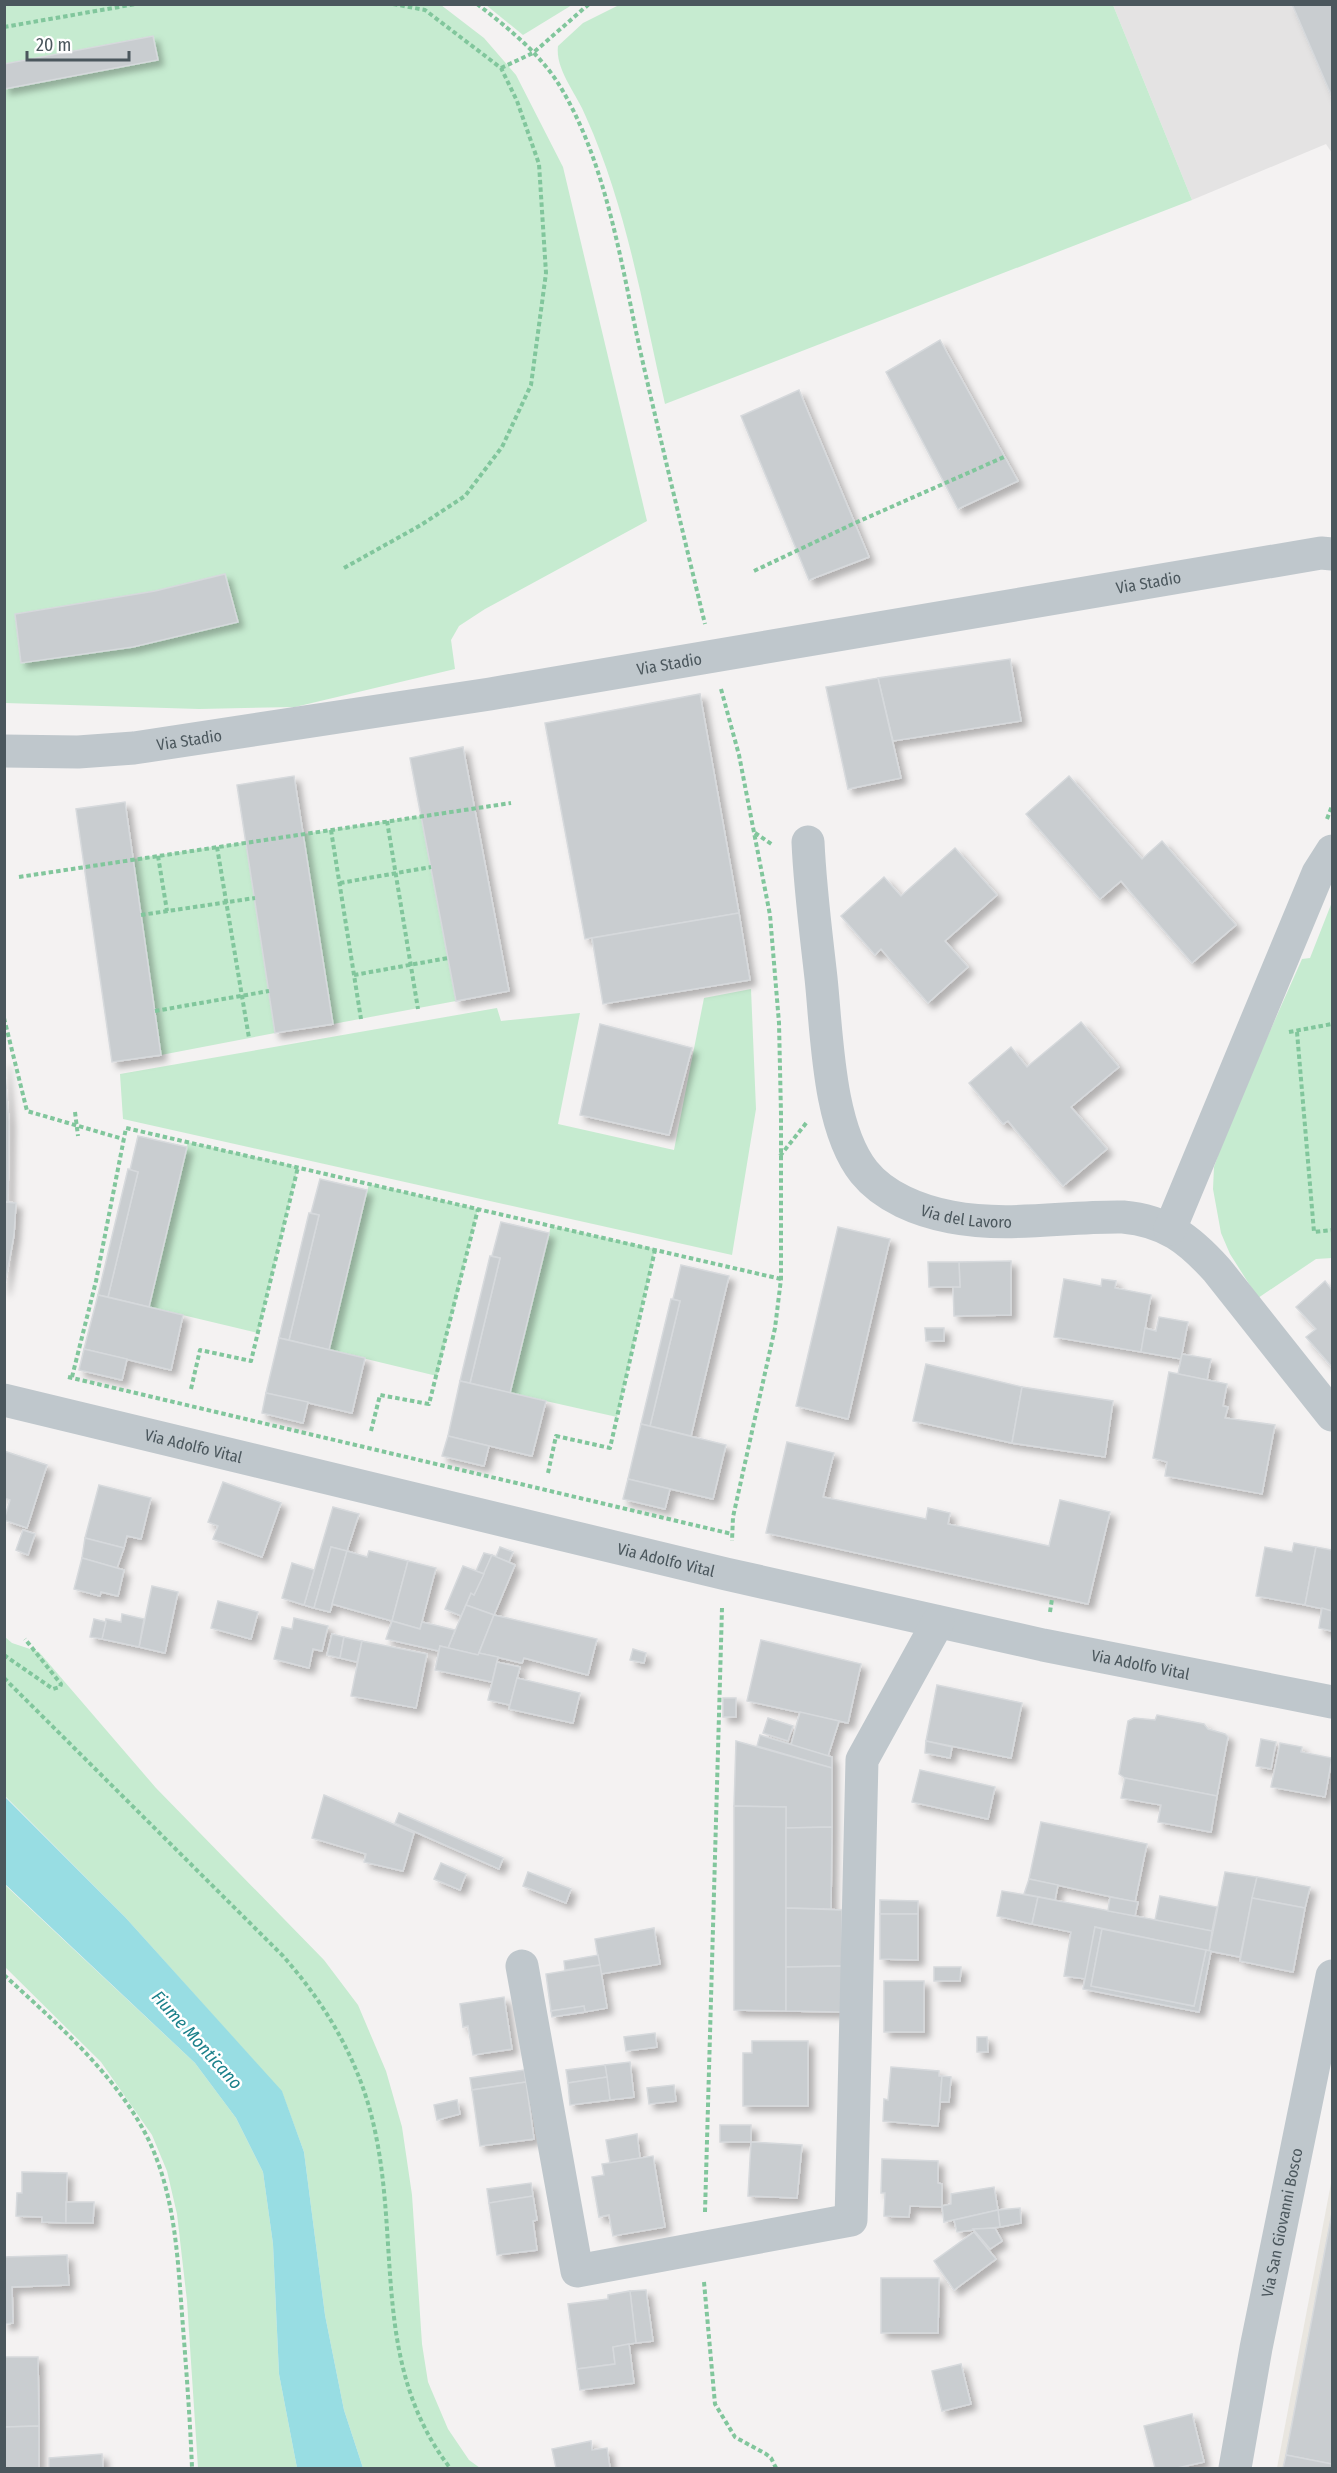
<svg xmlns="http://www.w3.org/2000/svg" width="1337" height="2473" font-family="'Fira Sans Condensed',sans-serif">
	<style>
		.commercial { fill: #e9e6e0 }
		.education { fill: #e4e3e3 }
		.green { fill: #c6ebd0 }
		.water { fill: #98dde3 }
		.building { fill: #c9cdd0; stroke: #d6d9dc; stroke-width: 1.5; filter: url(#shadow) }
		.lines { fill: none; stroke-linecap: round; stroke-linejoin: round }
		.path { stroke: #81c69c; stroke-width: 4; stroke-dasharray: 4.5 3; stroke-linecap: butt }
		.minor { stroke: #bfc7cc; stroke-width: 33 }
		.labels { text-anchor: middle; stroke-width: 5; stroke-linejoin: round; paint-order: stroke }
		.street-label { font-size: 16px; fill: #4b575d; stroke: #fff }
		.water-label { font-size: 18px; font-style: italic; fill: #1b808a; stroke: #fff }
	</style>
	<defs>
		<filter id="shadow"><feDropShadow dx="5.5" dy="5.5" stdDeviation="3" flood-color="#0004"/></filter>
	</defs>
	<rect width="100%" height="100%" fill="#f4f2f2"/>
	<path class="commercial" d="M1332,2178v290h-55z"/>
	<path class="education" d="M1113,5h219v148l-6,-9 -134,56z"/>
	<g class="green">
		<path d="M5,5h436l43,33 32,37 47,92 84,354 -162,88 -26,17 -8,14 4,29 -160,38 -96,2 -194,-6z"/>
		<path d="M486,5h86l-49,30z"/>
		<path d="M619,5h494l79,195 -527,204c-22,-96 -38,-196 -79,-287 -9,-23 -31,-47 -28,-71l25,-23z"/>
		<path d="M421,816l35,185 -123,23 -30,-190z"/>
		<path d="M246,842l29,191 -114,22 -28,-196z"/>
		<path d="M1332,902v356l-16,1 -58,39 -28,-44 -9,-21 -8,-44 1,-22 16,-46 72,-162 8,-1z"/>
		<path d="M751,989l5,120 -24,146 -609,-136 -3,-45 377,-66 4,13 79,-8 -22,111 116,26 30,-152z"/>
		<path d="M188,1142l110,25 -40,166 -109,-26z"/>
		<path d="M369,1184l109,25 -41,167 -108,-26z"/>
		<path d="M551,1226l104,23 -38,168 -107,-24z"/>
		<path d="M5,1637l7,6 27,9 117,136 168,172 34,45 28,66 16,56 10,68 10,149 6,38 20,47 21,31 11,8h-117l-19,-58 -19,-95 -21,-163 -22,-60 -157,-175 -120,-121z"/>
		<path d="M4,1884l191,179 41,55 27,54 10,72 6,130 18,94h-99l-11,-167 -10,-87 -10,-43 -15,-36 -51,-73 -96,-95z"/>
	</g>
	<path class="water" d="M4,1796l121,121 157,174 22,61 21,163 19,95 19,58h-66l-18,-94 -6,-130 -10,-72 -27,-54 -41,-55 -190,-179z"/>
	<g class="building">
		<path d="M1292,4h40v93z"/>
		<path d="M153,36l5,24 -154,29v-25z"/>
		<path d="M940,340l78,141 -60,28 -72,-137z"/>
		<path d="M799,390l70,167 -60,23 -68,-164z"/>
		<path d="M225,574l13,48 -105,25 -112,16 -6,-49 140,-23z"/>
		<path d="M1010,659l11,62 -128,20 -15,-63z"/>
		<path d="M878,678l23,100 -53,11 -22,-102z"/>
		<path d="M700,694l39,219 -154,26 -40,-216z"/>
		<path d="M463,747l46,244 -53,10 -46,-243z"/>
		<path d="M294,776l39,248 -58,9 -38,-248z"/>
		<path d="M1069,776l73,83 20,-18 74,84 -44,38 -71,-82 -21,18 -74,-85z"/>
		<path d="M125,802l36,253 -49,7 -36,-253z"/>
		<path d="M955,848l42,47 -52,46 23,26 -40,36 -47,-54 -6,6 -34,-39 43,-39 17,19z"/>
		<path d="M739,913l11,67 -147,24 -11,-66z"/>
		<path d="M1081,1022l38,45 -48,40 36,42 -44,37 -55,-65 -5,3 -34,-41 42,-36 16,20z"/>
		<path d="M600,1024l92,24 -23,87 -89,-20z"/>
		<path d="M4,1061l5,61 -1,80h-4z"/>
		<path d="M138,1136l49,11 -38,160 -41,-10 30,-125 -8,-2z"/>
		<path d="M128,1169l10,3 -30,125 -10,-2z"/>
		<path d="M320,1179l47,11 -38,160 -40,-10 30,-125 -8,-2z"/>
		<path d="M4,1202l12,1 -2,32 -10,55z"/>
		<path d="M309,1213l10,2 -30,125 -10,-2z"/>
		<path d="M501,1222l48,11 -39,160 -40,-10 30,-125 -8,-2z"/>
		<path d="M838,1227l52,12 -42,180 -52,-13z"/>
		<path d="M490,1256l10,2 -30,125 -10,-2z"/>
		<path d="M1011,1261v54l-57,1 -1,-30 7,1 -1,-25z"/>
		<path d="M928,1262h31l1,25h-31z"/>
		<path d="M681,1265l48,11 -38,160 -41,-10 30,-125 -7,-2z"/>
		<path d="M1064,1279l37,7 1,-7 14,2 -1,7 36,7 -10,57 -87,-15z"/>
		<path d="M1325,1281l7,9v77l-26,-30 10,-8 -20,-22z"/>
		<path d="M98,1295l85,20 -12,55 -87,-21z"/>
		<path d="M671,1299l9,2 -30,125 -9,-2z"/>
		<path d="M1159,1317l29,5 -7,37 -40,-7 4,-24 11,3z"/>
		<path d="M925,1328h19v13h-18z"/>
		<path d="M279,1338l86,20 -13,55 -86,-20z"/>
		<path d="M84,1349l43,10 -5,21 -43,-10z"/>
		<path d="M1182,1354l29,5 -4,21 -29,-6z"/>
		<path d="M926,1364l96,23 -10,56 -99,-22z"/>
		<path d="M1169,1372l58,12 -4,22 5,1 -3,11 50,7 -13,69 -97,-18 2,-14 -14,-4z"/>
		<path d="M460,1381l86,20 -14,55 -84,-20z"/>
		<path d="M1022,1387l91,14 -8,56 -93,-14z"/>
		<path d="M266,1393l42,9 -5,21 -41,-10z"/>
		<path d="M641,1424l85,21 -13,54 -85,-20z"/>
		<path d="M448,1436l41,10 -5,20 -42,-10z"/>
		<path d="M787,1442l47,11 -11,44 103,22 2,-11 22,5 -2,11 101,22 11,-46 50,12 -22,92 -322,-71z"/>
		<path d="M4,1451l43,14 -20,63 -23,-8 6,-20 -6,-2z"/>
		<path d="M628,1479l42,10 -5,20 -42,-10z"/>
		<path d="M223,1482l58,21 -19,54 -49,-18 5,-13 -10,-4z"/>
		<path d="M99,1485l52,13 -10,41 -14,-3 -3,12 -39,-10z"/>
		<path d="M333,1507l26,7 -12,37 -16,-4 -17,61 -10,-3z"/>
		<path d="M23,1530l12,4 -7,21 -12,-5z"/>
		<path d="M85,1538l39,10 -7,20 -35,-10z"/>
		<path d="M1294,1543l22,4 -11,58 -49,-9 9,-49 27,5z"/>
		<path d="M331,1547l16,4 -17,61 -16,-4z"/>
		<path d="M500,1547l13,5 -4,10 -13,-5z"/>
		<path d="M1316,1547l16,3v61l-27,-6z"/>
		<path d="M347,1551l20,6 2,-6 39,10 -16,60 -60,-17z"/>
		<path d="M484,1553l8,2 -8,19 -8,-3z"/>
		<path d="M492,1555l23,10 -21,50 -28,-10 5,-12 3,2z"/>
		<path d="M82,1558l42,12 -6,26 -17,-4 -1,4 -26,-7z"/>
		<path d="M408,1561l28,7 -16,61 -28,-8z"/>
		<path d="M292,1563l22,7 -10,35 -22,-7z"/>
		<path d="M463,1566l21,8 -10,21 -3,-2 -10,23 -16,-7z"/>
		<path d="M152,1586l26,6 -13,61 -26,-6z"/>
		<path d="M218,1601l40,11 -7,27 -40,-11z"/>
		<path d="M466,1605l28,10 -16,40 -30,-7z"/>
		<path d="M1322,1608l10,3v20l-13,-3z"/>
		<path d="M122,1614l22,5 -5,28 -37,-8 4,-20 15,3z"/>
		<path d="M494,1615l103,24 -9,36 -64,-17 -2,5 -43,-10z"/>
		<path d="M294,1618l34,8 -6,25 -9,-2 -4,19 -35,-9 8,-32 10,2z"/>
		<path d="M94,1619l12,3 -4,17 -12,-2z"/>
		<path d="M392,1621l28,8 2,-7 33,8 -7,18 -8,-2 -1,5 -53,-12z"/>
		<path d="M332,1634l12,3 -4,21 -13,-3z"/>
		<path d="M344,1637l18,4 -5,21 -17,-4z"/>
		<path d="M761,1640l100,24 -13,59 -101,-22z"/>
		<path d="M362,1641l65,13 -11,54 -65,-12z"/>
		<path d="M440,1646l38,9 1,-2 19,4 -6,25 -57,-12z"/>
		<path d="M633,1649l13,4 -2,10 -14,-3z"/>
		<path d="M497,1662l23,5 -10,38 -22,-5z"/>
		<path d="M517,1678l63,15 -7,30 -64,-14z"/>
		<path d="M937,1685l85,18 -11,55 -85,-17z"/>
		<rect x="723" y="1698" width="13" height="19"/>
		<path d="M800,1712l39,9 -11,35 -37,-11z"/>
		<path d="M1157,1715l47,9 4,5 17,5 3,3 -11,59 -92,-18 -6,-4 9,-53 6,-3 21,2z"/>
		<path d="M768,1718l25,8 -5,15 -25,-8z"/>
		<path d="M760,1735l72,22v11l-75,-22z"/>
		<path d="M1261,1739l15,3 -5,27 -15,-3z"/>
		<path d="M736,1741l96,27v59l-46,1v-21l-52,-1z"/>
		<path d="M926,1741l26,6 -2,11 -25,-5z"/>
		<path d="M1280,1743l22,4 -1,5 31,6 -7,39 -54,-10z"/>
		<path d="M920,1770l75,17 -7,32 -76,-17z"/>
		<path d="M1125,1778l92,18 -6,36 -53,-10 3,-17 -40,-7z"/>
		<path d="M324,1795l90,38 -11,38 -39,-9 2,-8 -54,-16z"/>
		<path d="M734,1806l52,1v204l-52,-1z"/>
		<path d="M399,1813l104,45 -4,11 -104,-46z"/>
		<path d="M1041,1822l106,22 -12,58 -106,-23z"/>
		<path d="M832,1827l-1,82 -45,-1v-80z"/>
		<path d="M441,1863l25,11 -6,16 -26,-11z"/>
		<path d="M528,1872l43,17 -5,14 -43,-17z"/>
		<path d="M1225,1872l32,5 -17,80 -31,-6z"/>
		<path d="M1257,1877l53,10 -5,21 -53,-10z"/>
		<path d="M1029,1879l29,6 -3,15 -31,-6z"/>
		<path d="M1002,1891l36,6 -6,27 -35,-8z"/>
		<path d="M1160,1896l57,11 -5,24 -57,-11z"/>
		<path d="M1038,1897l174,34 -3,20 -114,-24 -9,52 -22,-3 7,-44 -39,-8z"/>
		<path d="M1110,1897l28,5 -3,14 -27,-5z"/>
		<path d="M1252,1898l53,10 -12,64 -53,-11z"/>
		<path d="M880,1900l38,1v13h-38z"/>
		<path d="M786,1908l56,2v56l-56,1z"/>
		<path d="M880,1914h38v46l-38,-1z"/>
		<path d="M1095,1927l7,2 -11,57 103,20 12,-56 5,1 -12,61 -116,-23z"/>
		<path d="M654,1928l6,36 -59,10 -6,-35z"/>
		<path d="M1102,1929l104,21 -12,56 -103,-20z"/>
		<path d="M598,1955l2,10 -35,5 -1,-9z"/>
		<path d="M600,1965l7,43 -22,4 -1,-6 -33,5 -5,-37z"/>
		<path d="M842,1966v46l-56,-1v-44z"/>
		<path d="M934,1967h27l-1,14h-26z"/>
		<rect x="884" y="1981" width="40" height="51"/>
		<path d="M504,1997l8,52 -39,6 -5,-29 -5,1 -3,-23z"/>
		<path d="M584,2006l1,6 -33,5 -1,-6z"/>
		<path d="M655,2033l2,14 -31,4 -2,-14z"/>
		<path d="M977,2037h10l1,15h-11z"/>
		<path d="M752,2041h56v65h-65v-53h9z"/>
		<path d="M630,2062l4,35 -24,3 -5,-35z"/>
		<path d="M605,2065l2,12 -39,6 -2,-13z"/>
		<path d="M891,2067l48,4v5h3l-4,50 -55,-5 1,-22 4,1z"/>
		<path d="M524,2070l2,12 -54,8 -2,-12z"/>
		<path d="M942,2076l9,1 -2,25h-9z"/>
		<path d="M607,2077l3,23 -40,5 -2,-22z"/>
		<path d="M526,2082l8,57 -54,7 -8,-56z"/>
		<path d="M674,2085l2,16 -27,3 -2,-16z"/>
		<path d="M457,2100l3,14 -23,6 -3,-15z"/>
		<rect x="720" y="2125" width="31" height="17"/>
		<path d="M637,2134l3,24 -30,5 -4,-23z"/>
		<path d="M751,2142l51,3 -5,53 -49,-2z"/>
		<path d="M653,2156l12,71 -52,9 -4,-21 -10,2 -7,-40 12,-2 -2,-11z"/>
		<path d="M882,2159l56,2v22l4,1v23l-32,-1 -1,11 -25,-1 1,-23h-4z"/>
		<path d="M22,2172l45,1 -1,50 -24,-1v-5l-26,-1 1,-23h5z"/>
		<path d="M531,2183l2,13 -44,7 -2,-14z"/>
		<path d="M994,2187l4,23 -54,12 -2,-16 9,-2v-10z"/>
		<path d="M533,2196l4,24 -4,1 4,29 -40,5 -8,-52z"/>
		<path d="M66,2202h28l-1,21h-27z"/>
		<path d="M1020,2208l1,15 -21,4 -2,-17z"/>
		<path d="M998,2210l2,17 -43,5 -3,-12z"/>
		<path d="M1332,2213v251l-46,-9z"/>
		<path d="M995,2228l7,13 -12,8 -17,-20z"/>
		<path d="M974,2232l22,27 -42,31 -20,-29z"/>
		<path d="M67,2255l2,30 -57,2 1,36 -9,1v-67z"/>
		<path d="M881,2278h58l-1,55h-57z"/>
		<path d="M646,2290l7,51 -17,2 -6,-52z"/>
		<path d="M630,2291l6,52 -23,4 2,17 -38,5 -9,-65 40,-5v-4z"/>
		<path d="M629,2344l5,39 -54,7 -3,-21 38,-5 -2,-17z"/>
		<path d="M4,2357h34l1,69 -35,1z"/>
		<path d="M961,2364l10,40 -29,7 -10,-40z"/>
		<path d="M1192,2414l12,48 -27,6h-22l-11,-42z"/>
		<path d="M39,2426v42h-35v-41z"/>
		<path d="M591,2441l1,9 15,-2 3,20h-54l-4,-19z"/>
		<path d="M102,2454l1,14h-54v-10z"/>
		<path d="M1286,2455l46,9v4h-49z"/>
	</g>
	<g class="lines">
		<g class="path">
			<path d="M477,4c29,22 61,48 81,79 48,77 63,180 82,267 21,92 43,183 65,274"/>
			<path d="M4,27l132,-23"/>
			<path d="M501,68l32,-15 56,-49"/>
			<path d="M344,568l77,-43 44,-29 37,-49 29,-62 15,-112 -7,-109 -22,-63 -16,-33 -76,-58 -32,-6"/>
			<path d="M754,571l101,-48 149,-66"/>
			<path d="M721,689l18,66 31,160 9,108 2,91v165l-6,49 -42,189 -1,24"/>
			<path d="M1327,819l5,-13"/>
			<path d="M387,821l31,188"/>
			<path d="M331,830l30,189"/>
			<path d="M755,833l18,12"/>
			<path d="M217,847l32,191"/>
			<path d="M158,856l9,55"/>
			<path d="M19,877l492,-74"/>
			<path d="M340,883l91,-16"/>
			<path d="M141,915l114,-17"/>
			<path d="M354,975l94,-17"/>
			<path d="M155,1011l114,-20"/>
			<path d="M4,1018l23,93 96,28"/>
			<path d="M1289,1032l43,-8"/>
			<path d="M1297,1032l17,200 18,-2"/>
			<path d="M75,1112l3,24"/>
			<path d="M780,1156l27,-34"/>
			<path d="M68,1377l664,157"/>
			<path d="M72,1377l24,-96 30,-153 655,151"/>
			<path d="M191,1389l9,-39 51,11 47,-194"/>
			<path d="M371,1431l9,-36 49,9 49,-195"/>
			<path d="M548,1473l8,-37 54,12 45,-198"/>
			<path d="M1050,1612l2,-13"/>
			<path d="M4,1655l49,34 7,-2 1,-3 -36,-45"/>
			<path d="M4,1678l279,278c45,51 78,108 92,175 25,117 -3,235 75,337"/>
			<path d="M4,1975c49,45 101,90 135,147 35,59 38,126 43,192 4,52 8,103 10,154"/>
			<path d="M705,2212l17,-604"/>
			<path d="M704,2282l11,122 20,33 31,17 5,4 5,10"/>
		</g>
		<g class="minor">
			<path id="s1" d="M4,751l74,1 56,-4 356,-54 831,-141 11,1"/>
			<path id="s2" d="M808,842c2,46 8,91 13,136 6,56 7,149 43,194 20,25 55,39 87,45 57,11 114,-1 172,0 43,4 66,22 94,53l115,145"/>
			<path d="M1170,1229l148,-356 14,-22"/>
			<path id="s3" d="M4,1400l722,174 317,71 289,57"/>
			<path d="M522,1966l55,305 274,-51 11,-460 76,-138"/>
			<path id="s4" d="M1235,2468l21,-120 76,-372"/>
		</g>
	</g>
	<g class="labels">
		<g class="street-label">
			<text dy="6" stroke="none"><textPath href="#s1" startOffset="1158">Via Stadio</textPath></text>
			<text dy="6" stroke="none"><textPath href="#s1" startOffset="672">Via Stadio</textPath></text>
			<text dy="6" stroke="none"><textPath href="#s1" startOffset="186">Via Stadio</textPath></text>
			<text dy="6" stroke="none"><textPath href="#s2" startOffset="453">Via del Lavoro</textPath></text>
			<text dy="6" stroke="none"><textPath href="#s3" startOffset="195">Via Adolfo Vital</textPath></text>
			<text dy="6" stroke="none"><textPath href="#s3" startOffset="681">Via Adolfo Vital</textPath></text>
			<text dy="6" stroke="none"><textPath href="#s3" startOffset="1167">Via Adolfo Vital</textPath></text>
			<text dy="6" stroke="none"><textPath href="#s4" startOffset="250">Via San Giovanni Bosco</textPath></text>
		</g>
		<g class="water-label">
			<text transform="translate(197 2040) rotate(48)" y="6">Fiume Monticano</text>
		</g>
	</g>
	<rect width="1337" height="2473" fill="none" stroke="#4b575d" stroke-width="12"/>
	<path d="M27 51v9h102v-9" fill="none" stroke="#4b575d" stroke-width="3"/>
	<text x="36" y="51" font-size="18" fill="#4b575d" stroke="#ffffff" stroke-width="4.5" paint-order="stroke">20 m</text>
</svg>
